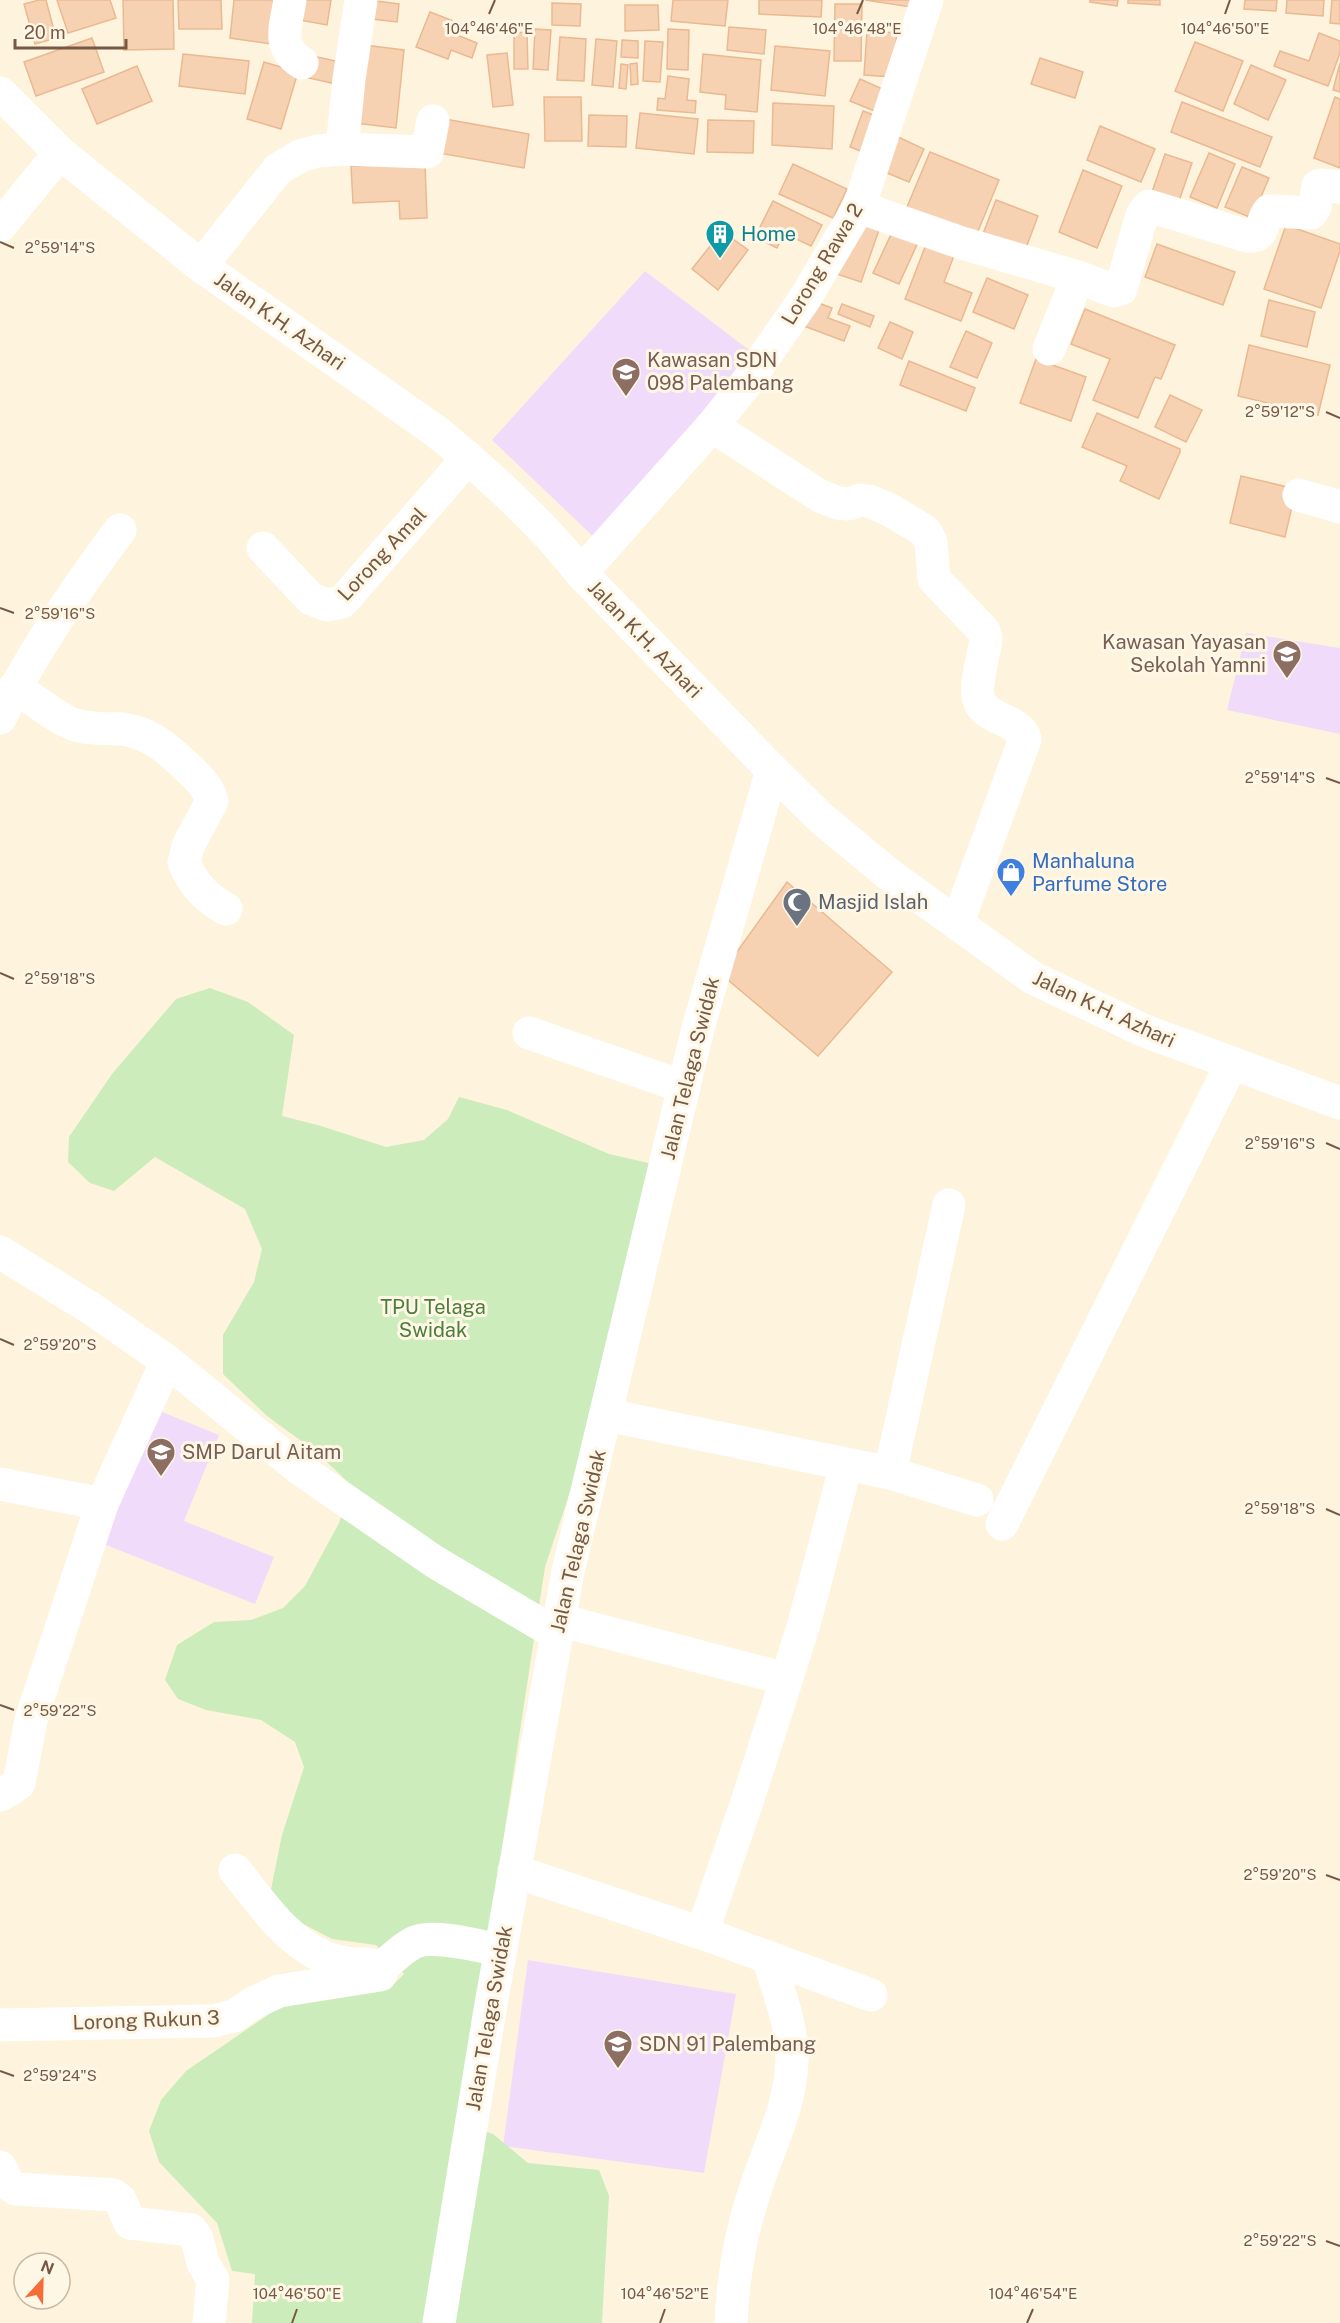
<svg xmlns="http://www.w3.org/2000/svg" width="1340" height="2323" font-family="'Public Sans',sans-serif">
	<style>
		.education { fill: #f1dbfa }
		.green { fill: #ccecbb }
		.building { fill: #f6d2b3; stroke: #eab992; stroke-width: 1.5 }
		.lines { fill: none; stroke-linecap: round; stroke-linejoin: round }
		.minor { stroke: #fff; stroke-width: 33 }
		.ticks { fill: none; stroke: #765944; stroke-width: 2 }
		.labels { text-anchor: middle; stroke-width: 6; stroke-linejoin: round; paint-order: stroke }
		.culture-label { font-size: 20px; fill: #0d838f; stroke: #fff7e6; text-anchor: start }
		.street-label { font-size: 20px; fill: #765944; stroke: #fff7e6 }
		.education-label { font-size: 20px; fill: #785e54; stroke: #fff7e6; text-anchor: start }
		.shop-label { font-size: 20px; fill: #366cbe; stroke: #fff7e6; text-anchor: start }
		.worship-label { font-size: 20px; fill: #5b616d; stroke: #fff7e6; text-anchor: start }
		.park-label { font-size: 20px; fill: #4b7d3b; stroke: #fff7e6 }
		.ticks-label { font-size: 15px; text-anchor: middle; fill: #765944; stroke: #fff7e6; stroke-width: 6; stroke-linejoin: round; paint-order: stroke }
	</style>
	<rect width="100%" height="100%" fill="#fef4dd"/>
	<g class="education">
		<path d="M645,271l112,85 -157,187 -108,-103z"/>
		<path d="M1246,633l94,15v86l-113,-24z"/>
		<path d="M150,1407l69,28 -35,86 90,36 -19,47 -159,-63z"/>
		<path d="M528,1960l208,34 -32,179 -201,-27z"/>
	</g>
	<path class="green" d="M210,988l38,14 46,33 -12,81 39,10 65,21 38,-7 24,-21 11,-22 48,13 102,44 44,10 -67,280 -41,123 -85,556 33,11 35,29 71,7 10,26 -7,127h-350l3,-49 -23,-3 -15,-48 -58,-61 -10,-31 12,-31 25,-29 95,-65 108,-17 15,-15 -28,-29 -44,-6 -44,-23 -18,-22 12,-59 22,-68 -9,-25 -34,-22 -55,-10 -28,-11 -13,-19 12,-35 37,-23 37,-2 32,-12 22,-22 34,-63 12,-38 -36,-34 -48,-35 -44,-42v-39l31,-53 8,-33 -17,-40 -90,-52 -41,34 -24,-8 -22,-21 1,-25 43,-63 64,-75z"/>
	<g class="building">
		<path d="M39,0h7l10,38 -21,6 -11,-40z"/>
		<path d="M57,0h53l6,18 -48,15z"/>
		<path d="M123,0h50l1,49 -50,1z"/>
		<path d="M178,0h43l1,29h-43z"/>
		<path d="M234,0h51l-6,45 -49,-7z"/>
		<path d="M292,0h39l-4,25 -39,-7z"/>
		<path d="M368,0l31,4 -2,18 -34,-4z"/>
		<path d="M673,0h55l-3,26 -54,-5z"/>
		<path d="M759,0h63l-1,17 -62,-3z"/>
		<path d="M865,0h48l-2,7z"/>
		<path d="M1090,0h28l-1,6 -27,-4z"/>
		<path d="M1128,0h32v5l-32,-2z"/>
		<path d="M1245,0h32l-1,11 -32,-2z"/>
		<path d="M1287,0h37l-1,16 -37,-3z"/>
		<path d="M1332,0h8v24l-10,-1z"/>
		<path d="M552,3l29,1 -1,22 -28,-1z"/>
		<path d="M835,4h27l-1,57h-27z"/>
		<path d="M625,5h33l1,25 -34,1z"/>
		<path d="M430,12l31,12 -4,11 20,8 -5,15 -21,-8 -3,9 -32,-12z"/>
		<path d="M729,27l37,3 -2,24 -37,-4z"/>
		<path d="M535,29l16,1 -3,40 -15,-1z"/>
		<path d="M668,29l21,1 -1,40 -21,-1z"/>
		<path d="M867,31l30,2 -4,44 -29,-2z"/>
		<path d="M527,32l1,37h-14v-36z"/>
		<path d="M1319,33l21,8v12l-12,33 -54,-20 6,-15 29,10z"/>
		<path d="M560,37l26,2 -2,42 -27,-1z"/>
		<path d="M92,38l12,34 -68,24 -12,-34z"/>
		<path d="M596,39l21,2 -4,46 -21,-2z"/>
		<path d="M622,40l16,1v17l-17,-1z"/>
		<path d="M645,41l18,1 -3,40 -17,-1z"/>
		<path d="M1195,42l48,19 -20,50 -48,-20z"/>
		<path d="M356,44l48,6 -8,78 -49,-6z"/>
		<path d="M775,46l55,5 -5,45 -54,-6z"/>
		<path d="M507,53l6,52 -20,2 -6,-52z"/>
		<path d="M183,54l66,7 -4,33 -66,-8z"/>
		<path d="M703,54l58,6 -4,52 -32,-3 1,-14 -26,-3z"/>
		<path d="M308,55l37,8 -4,22 -37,-8z"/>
		<path d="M1040,58l43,14 -8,26 -44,-14z"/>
		<path d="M264,62l34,10 -17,57 -34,-10z"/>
		<path d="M637,63l1,21 -7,1 -1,-21z"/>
		<path d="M1340,63v29l-7,-2z"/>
		<path d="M621,64l7,1 -2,24 -7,-1z"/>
		<path d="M1251,65l35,15 -18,40 -34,-16z"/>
		<path d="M137,66l15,35 -55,23 -15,-35z"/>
		<path d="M668,76l21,3 -2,21 9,1 -1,12 -38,-3 1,-12 7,1z"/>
		<path d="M860,79l27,12 -10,21 -27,-11z"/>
		<path d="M544,97h37l1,44h-37z"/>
		<path d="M1335,97l5,2v69l-26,-10z"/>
		<path d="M1182,102l90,35 -12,30 -89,-35z"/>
		<path d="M773,103l61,3 -2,43 -60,-4z"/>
		<path d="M863,111l24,9 -13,36 -24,-9z"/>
		<path d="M640,113l58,6 -4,35 -58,-6z"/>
		<path d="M589,115l38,1 -1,31 -38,-1z"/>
		<path d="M439,118l90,16 -5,34 -91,-16z"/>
		<path d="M708,120l46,1 -1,32 -46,-1z"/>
		<path d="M1100,126l55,23 -14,33 -54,-22z"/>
		<path d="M896,136l28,13 -15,33 -29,-12z"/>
		<path d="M930,152l69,28 -23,56 -69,-29z"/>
		<path d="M1209,153l26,11 -18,44 -27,-11z"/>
		<path d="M1165,154l27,9 -13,38 -27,-9z"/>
		<path d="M425,163l2,55 -27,1 -1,-18 -46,2 -2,-37z"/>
		<path d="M793,164l54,25 -14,29 -54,-24z"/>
		<path d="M1242,167l27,11 -17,40 -27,-11z"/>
		<path d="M1083,170l39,16 -25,62 -38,-16z"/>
		<path d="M996,200l42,16 -15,40 -42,-17z"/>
		<path d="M773,201l49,24 -11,21 -27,-13 -7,15 -22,-11z"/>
		<path d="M856,219l24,8 -19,55 -24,-8z"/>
		<path d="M1286,225l54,19v7l-19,57 -57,-19z"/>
		<path d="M894,228l25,12 -20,44 -26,-11z"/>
		<path d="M722,231l26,19 -30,40 -26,-21z"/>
		<path d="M927,242l28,11 -11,29 28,11 -11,28 -56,-22z"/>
		<path d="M1157,244l78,28 -12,33 -78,-28z"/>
		<path d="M987,278l41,17 -14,34 -41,-17z"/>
		<path d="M1269,300l46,12 -8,35 -46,-11z"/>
		<path d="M813,301l19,7 -4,10 22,8 -6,15 -40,-15z"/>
		<path d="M842,304l32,12 -4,11 -32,-13z"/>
		<path d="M1085,309l90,36 -14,34 -6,-2 -17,41 -45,-18 17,-41 -39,-15z"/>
		<path d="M890,322l23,10 -11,27 -24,-11z"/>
		<path d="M966,331l26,12 -15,35 -27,-11z"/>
		<path d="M1249,345l81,20 -12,50 -80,-19z"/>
		<path d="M1036,359l50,18 -15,44 -51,-18z"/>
		<path d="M909,361l66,27 -9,23 -66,-26z"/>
		<path d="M1170,395l32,15 -16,32 -31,-15z"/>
		<path d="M1097,413l83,36v3l-21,47 -39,-18 7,-15 -45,-19z"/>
		<path d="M1241,476l55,13 -11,48 -55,-14z"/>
		<path d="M787,882l105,90 -74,84 -97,-82z"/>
	</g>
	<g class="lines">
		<g class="minor">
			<path d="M290,0c-4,26 -14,47 12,63"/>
			<path d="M0,93l60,60 141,113 236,166c50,41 105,91 144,141l191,197 50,49 69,57 142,102 112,53 195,72"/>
			<path d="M342,149l7,-70 12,-79"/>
			<path d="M859,207l103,36 116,34 -29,72"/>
			<path d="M0,226l60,-73"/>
			<path d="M201,266l77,-97 22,-13 17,-5 25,-2 85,3 6,-31"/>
			<path d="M1078,277l36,14 7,-2 21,-74 7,-9 98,30c21,1 12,-14 22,-25l42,2 4,-6 3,-21 3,-1 19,2"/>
			<path d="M712,426l108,70 18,7 10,1 13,-4 8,1 21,9 35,21 6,11 3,37 50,52 2,8c-2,16 -12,47 -7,61 6,20 41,19 46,39l-67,183"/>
			<path d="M1299,495l41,12"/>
			<path d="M263,548l48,51 16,6 15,-3 126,-144"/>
			<path d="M581,573l131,-147 32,-40 60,-86 55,-93 68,-207"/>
			<path d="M15,687c18,12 36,27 55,36 16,7 34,5 51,6 29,3 47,20 67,39 10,9 21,20 24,33l-24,45 -4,17c10,22 22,35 42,46"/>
			<path d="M0,718c33,-67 76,-129 120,-188"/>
			<path d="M529,1033l155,54"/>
			<path d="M0,1252l89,55 78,54 133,108 135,93 122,72"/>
			<path d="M607,1415l283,58 87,27"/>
			<path d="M890,1473l59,-268"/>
			<path d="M0,1484l102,20"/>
			<path d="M1002,1524l230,-461"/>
			<path d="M559,1620l227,59"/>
			<path d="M0,1795l11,-6 8,-6 12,-63 71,-216 65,-143"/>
			<path d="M514,1871l199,66 158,58"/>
			<path d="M702,1933l48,-140 54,-169 42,-159"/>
			<path d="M380,1969c11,-9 22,-21 35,-27 20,-8 63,4 85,8"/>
			<path d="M0,2025l213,-4 21,-5 19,-13 26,-12 101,-16 2,-4c-8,-10 -24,-6 -35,-8 -8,-1 -16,-4 -23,-6 -39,-17 -63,-55 -89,-87"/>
			<path d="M0,2167l8,17 8,5 97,6 7,5 10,23 61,7 6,9 6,24 10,17 -4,43"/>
			<path d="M439,2323l51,-313 78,-439 129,-539 75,-262"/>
			<path d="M731,2323c2,-51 13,-105 31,-153 13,-36 29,-70 30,-110 1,-34 -14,-70 -24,-102"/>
		</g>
	</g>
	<path class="ticks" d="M489,14l6,-14M857,14l6,-14M1225,14l5,-14M0,242l14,6M1326,412l14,6M0,608l14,5M1326,778l14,5M0,973l14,6M1326,1143l14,6M0,1339l14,6M1326,1509l14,6M0,1705l14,5M1326,1875l14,5M0,2071l14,5M1326,2241l14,5M292,2323l5,-14M660,2323l5,-14M1027,2323l6,-14"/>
	<defs>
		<g id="building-pin" transform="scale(1.5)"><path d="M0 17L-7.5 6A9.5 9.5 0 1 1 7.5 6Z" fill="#0f9aa8" stroke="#fff7e6"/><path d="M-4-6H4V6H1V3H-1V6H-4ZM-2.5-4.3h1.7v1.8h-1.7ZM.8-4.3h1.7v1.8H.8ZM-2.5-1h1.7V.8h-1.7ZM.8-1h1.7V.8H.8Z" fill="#fff"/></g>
		<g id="school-pin" transform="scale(1.5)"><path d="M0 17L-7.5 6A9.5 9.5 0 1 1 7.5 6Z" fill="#8d6e63" stroke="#fff7e6"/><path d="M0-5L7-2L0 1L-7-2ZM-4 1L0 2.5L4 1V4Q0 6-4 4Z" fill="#fff"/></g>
		<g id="shop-pin" transform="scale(1.5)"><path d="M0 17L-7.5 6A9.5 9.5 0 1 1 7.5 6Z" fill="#3f7fe0" stroke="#fff7e6"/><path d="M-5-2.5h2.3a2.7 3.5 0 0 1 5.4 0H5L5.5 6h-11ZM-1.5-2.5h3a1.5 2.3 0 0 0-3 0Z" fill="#fff"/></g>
		<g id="mosque-pin" transform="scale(1.5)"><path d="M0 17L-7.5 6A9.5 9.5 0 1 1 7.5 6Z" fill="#6b7280" stroke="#fff7e6"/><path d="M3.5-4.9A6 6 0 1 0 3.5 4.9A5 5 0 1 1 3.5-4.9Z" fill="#fff"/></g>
	</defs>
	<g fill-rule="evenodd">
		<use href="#building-pin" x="720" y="234"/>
		<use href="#school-pin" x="626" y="372"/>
		<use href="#school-pin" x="1287" y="654"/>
		<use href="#shop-pin" x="1011" y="872"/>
		<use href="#mosque-pin" x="797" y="902"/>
		<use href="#school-pin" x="161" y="1452"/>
		<use href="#school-pin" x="618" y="2044"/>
	</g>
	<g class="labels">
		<g class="culture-label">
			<text x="741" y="241">Home</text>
		</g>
		<g class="street-label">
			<text transform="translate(822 264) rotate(-59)" y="7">Lorong Rawa 2</text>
			<text transform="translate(280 321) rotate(35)" y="7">Jalan K.H. Azhari</text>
			<text transform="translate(382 554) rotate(-47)" y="7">Lorong Amal</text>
			<text transform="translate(645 639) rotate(46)" y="7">Jalan K.H. Azhari</text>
			<text transform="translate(1104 1009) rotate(25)" y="7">Jalan K.H. Azhari</text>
			<text transform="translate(690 1068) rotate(-76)" y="7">Jalan Telaga Swidak</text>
			<text transform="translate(578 1541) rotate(-77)" y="7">Jalan Telaga Swidak</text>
			<text transform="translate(489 2018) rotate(-80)" y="7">Jalan Telaga Swidak</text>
			<text transform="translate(146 2020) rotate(-2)" y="7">Lorong Rukun 3</text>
		</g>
		<g class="education-label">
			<text x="647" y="367">Kawasan SDN<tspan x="647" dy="23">098 Palembang</tspan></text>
			<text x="1266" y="649" text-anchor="end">Kawasan Yayasan<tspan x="1266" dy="23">Sekolah Yamni</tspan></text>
			<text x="182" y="1459">SMP Darul Aitam</text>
			<text x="639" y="2051">SDN 91 Palembang</text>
		</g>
		<g class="shop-label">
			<text x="1032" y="868">Manhaluna<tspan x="1032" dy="23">Parfume Store</tspan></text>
		</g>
		<g class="worship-label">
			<text x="818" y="909">Masjid Islah</text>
		</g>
		<g class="park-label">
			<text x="433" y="1314">TPU Telaga<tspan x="433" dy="23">Swidak</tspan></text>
		</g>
	</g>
	<g class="ticks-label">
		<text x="489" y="34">104°46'46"E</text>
		<text x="857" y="34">104°46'48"E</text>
		<text x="1225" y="34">104°46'50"E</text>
		<text x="60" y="253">2°59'14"S</text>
		<text x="1280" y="417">2°59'12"S</text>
		<text x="60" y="619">2°59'16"S</text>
		<text x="1280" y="783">2°59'14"S</text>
		<text x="60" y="984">2°59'18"S</text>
		<text x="1280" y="1149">2°59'16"S</text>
		<text x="60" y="1350">2°59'20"S</text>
		<text x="1280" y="1514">2°59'18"S</text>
		<text x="60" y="1716">2°59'22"S</text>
		<text x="1280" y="1880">2°59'20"S</text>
		<text x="60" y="2081">2°59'24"S</text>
		<text x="1280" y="2246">2°59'22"S</text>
		<text x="297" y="2299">104°46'50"E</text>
		<text x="665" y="2299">104°46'52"E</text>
		<text x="1033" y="2299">104°46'54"E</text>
	</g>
	<g transform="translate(42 2281) rotate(22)"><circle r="28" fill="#fff7e6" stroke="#c8b8a5" stroke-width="1.5"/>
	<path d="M0-4.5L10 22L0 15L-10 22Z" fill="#f46d37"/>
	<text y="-9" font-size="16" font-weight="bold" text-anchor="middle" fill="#765944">N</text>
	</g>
	<path d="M15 39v9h111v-9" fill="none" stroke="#765944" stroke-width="3"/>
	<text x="24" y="39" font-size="18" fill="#765944" stroke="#fff7e6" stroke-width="4.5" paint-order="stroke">20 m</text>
</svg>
